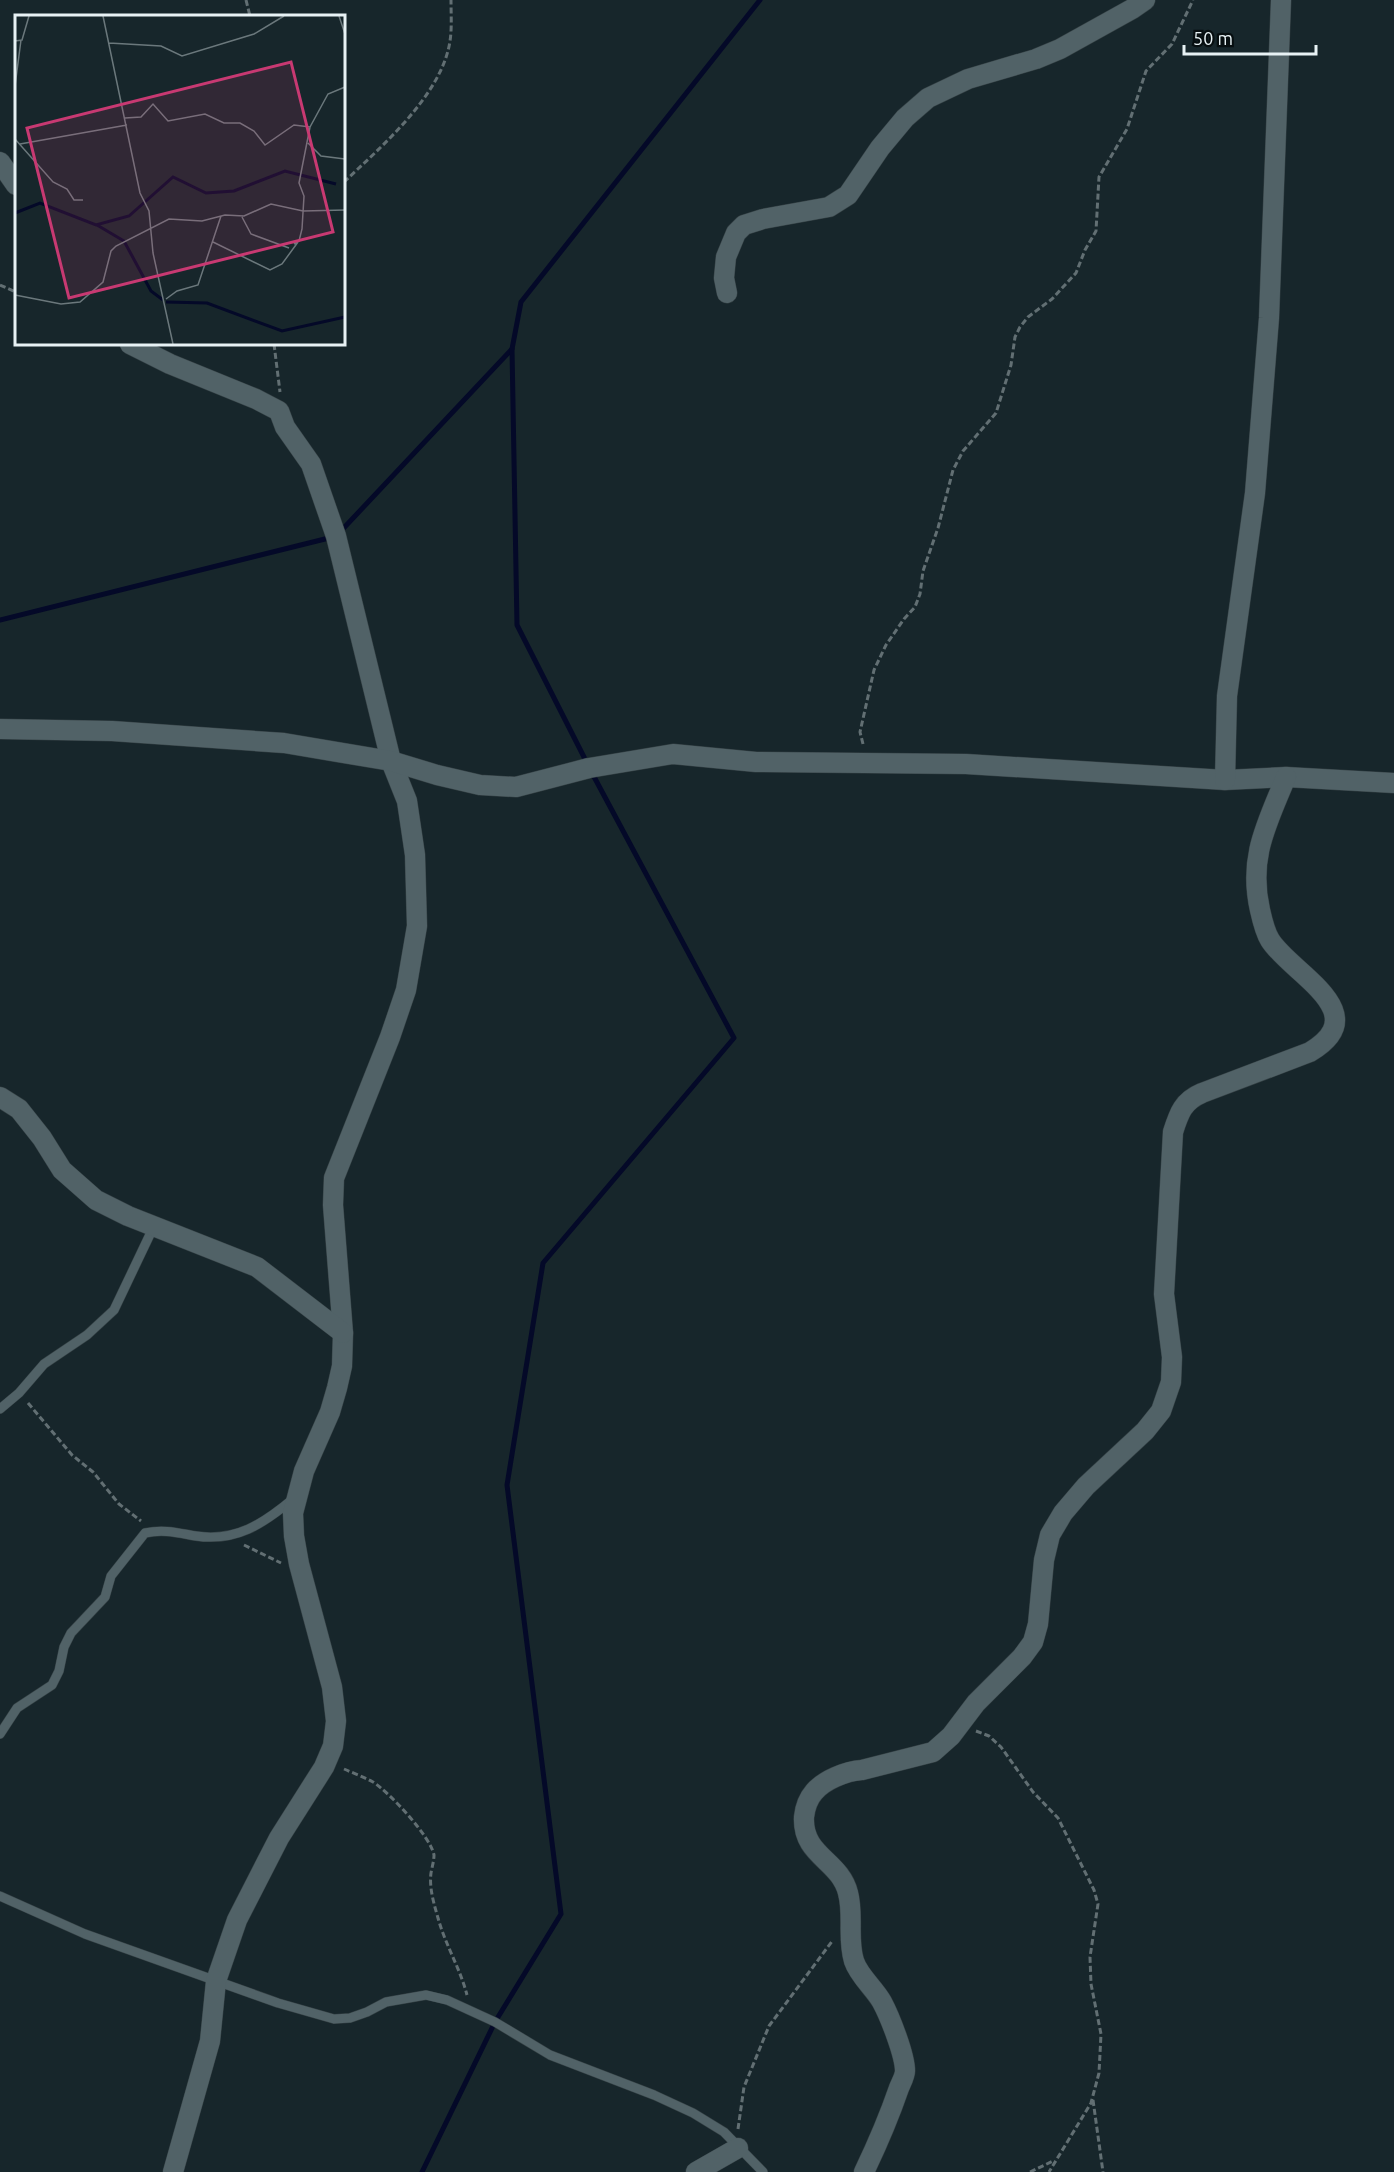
<svg xmlns="http://www.w3.org/2000/svg" width="1394" height="2172" font-family="Ubuntu,sans-serif">
	<style>
		.lines { fill: none; stroke-linecap: round; stroke-linejoin: round }
		.stream { stroke: #040928; stroke-width: 5 }
		.lane-casing { stroke: #354145; stroke-width: 10 }
		.street-casing { stroke: #354145; stroke-width: 21 }
		.path { stroke: #626f73; stroke-width: 3; stroke-dasharray: 6 3; stroke-linecap: butt }
		.lane { stroke: #516267; stroke-width: 9 }
		.street { stroke: #516267; stroke-width: 20 }
		.inset-river { fill: none; stroke: #040928; stroke-width: 3 }
		.inset-road { fill: none; stroke: #6b787c; stroke-width: 1.5 }
		.view { fill: #c83972; fill-opacity: 0.15; stroke: #c83972; stroke-width: 3 }
		.inset-edge { fill: none; stroke: #e8f2f5; stroke-width: 3 }
	</style>
	<rect width="100%" height="100%" fill="#17262b"/>
	<g class="lines">
		<g class="stream">
			<path d="M340,532l172,-183"/>
			<path d="M0,620l333,-83"/>
			<path d="M588,765l-71,-140 -5,-276 9,-47 239,-302"/>
			<path d="M422,2172l73,-150 66,-108 -54,-429 36,-222 191,-225 -142,-265"/>
		</g>
		<g class="lane-casing">
			<g id="lane">
				<path d="M0,1409l19,-16 25,-29 43,-29 27,-25 40,-84"/>
				<path d="M0,1734l17,-26 35,-23 7,-14 5,-24 7,-14 34,-36 6,-21 34,-43c19,-4 33,0 51,3 40,6 67,-12 97,-37"/>
				<path d="M0,1896l85,38 193,69 56,16 16,-1 17,-6 19,-10 40,-7 21,5 48,22 55,33 104,40 39,18 31,19 39,40"/>
			</g>
		</g>
		<g class="street-casing">
			<g id="street">
				<path d="M0,162l16,23"/>
				<path d="M727,293l-3,-15 2,-21 10,-24 8,-8 19,-6 66,-12 19,-12 32,-47 25,-30 23,-20 40,-19 68,-20 24,-10 72,-40 13,-9"/>
				<path d="M130,344l40,20 86,35 23,12 6,16 26,37 25,72 55,225 16,40 8,54 2,71 -11,64 -16,47 -56,141 -1,27 10,128 -1,33 -5,22 -7,24 -26,59 -11,42 1,23 5,28 33,123 4,34 -3,25 -9,21 -45,71 -42,82 -21,61 -6,60 -37,131"/>
				<path d="M0,729l112,2 172,12 107,18 46,14 43,10 36,2 73,-19 84,-14 83,8 210,2 259,16 61,-3 108,6"/>
				<path d="M1225,780l2,-84 28,-203 14,-175 12,-318"/>
				<path d="M0,1097l19,12 23,29 20,32 34,30 32,16 129,51 86,66"/>
				<path d="M696,2172l42,-24"/>
				<path d="M864,2172c13,-27 25,-55 35,-84 2,-5 6,-12 6,-17 0,-16 -15,-54 -23,-69 -8,-14 -23,-26 -28,-41 -7,-22 0,-46 -6,-68 -8,-33 -46,-37 -44,-76 1,-9 3,-17 10,-25 10,-12 32,-21 48,-22l71,-18 18,-16 25,-33 46,-46 11,-15 5,-18 6,-64 6,-25 13,-22 23,-27 59,-55 16,-20 10,-29 1,-25 -8,-63 9,-162c6,-19 10,-31 29,-39l108,-41c67,-40 -20,-79 -40,-112 -5,-8 -8,-21 -10,-30 -12,-53 7,-86 26,-133"/>
			</g>
		</g>
		<g class="path">
			<path d="M246,0l4,16"/>
			<path d="M344,182c37,-35 98,-87 106,-141 2,-13 1,-27 1,-41"/>
			<path d="M0,285l16,7"/>
			<path d="M274,344l6,48"/>
			<path d="M863,744l-3,-12 14,-62 12,-25 18,-26 11,-12 5,-13 3,-23 15,-43 15,-58 10,-19 33,-38 15,-48 4,-28 5,-10 8,-10 24,-18 24,-26 9,-23 11,-19 3,-54 28,-48 19,-58 26,-27 21,-44"/>
			<path d="M28,1403l44,52 21,17 26,32 22,17"/>
			<path d="M244,1545l37,18"/>
			<path d="M976,1731l13,5 12,11 32,45 25,26 36,72 4,14 -8,53 1,27 10,50 -2,39 -8,30 -42,69"/>
			<path d="M344,1769c9,4 20,8 29,13 16,10 58,55 61,73 0,6 -2,12 -3,18 -2,15 3,31 7,45 7,26 22,50 29,77"/>
			<path d="M1093,2100l10,72"/>
			<path d="M738,2129l6,-42 25,-61 64,-86"/>
			<path d="M1030,2172l23,-11"/>
		</g>
		<use href="#lane" class="lane"/>
		<use href="#street" class="street"/>
	</g>
	<g transform="translate(15 15)">
		<rect width="330" height="330" fill="#17262b"/>
		<path class="inset-river" d="M0,198l25,-10 56,22 33,-9 44,-39 33,16 28,-2 51,-20 51,13M82,210l27,16 27,50 12,9M151,287l41,1 75,28 63,-14"/>
		<path class="inset-road" d="M88,1l37,177 9,18 4,42 20,91M324,1l6,18M0,26l7,-1 7,-24M94,28l52,3 21,10 72,-22 30,-18M0,71l6,-46M110,103l16,-1 12,-13 15,17 37,-7 19,9h16l14,8 11,14 29,-20 16,2 18,-33 17,-7M0,124l38,43 14,7 7,11h9M293,128l13,13 24,3M5,129l107,-19M227,202l9,17 38,14M198,227l57,28 12,-6 16,-22M279,229l5,-3 3,-12 2,-33 -5,-13 11,-56M0,280l46,9 19,-2 23,-20 8,-31 5,-5 53,-27 33,2 23,-6 19,1 27,-12 32,7 42,-1M151,284l11,-8 21,-6 23,-69"/>
		<path class="view" d="M276,47l42,170 -264,66 -42,-170z"/>
		<rect width="330" height="330" class="inset-edge"/>
	</g>
	<path d="M1184 45v9h132v-9" fill="none" stroke="#e8f2f5" stroke-width="3"/>
	<text x="1193" y="45" font-size="18" fill="#e8f2f5" stroke="#070e10" stroke-width="4.5" paint-order="stroke">50 m</text>
</svg>
